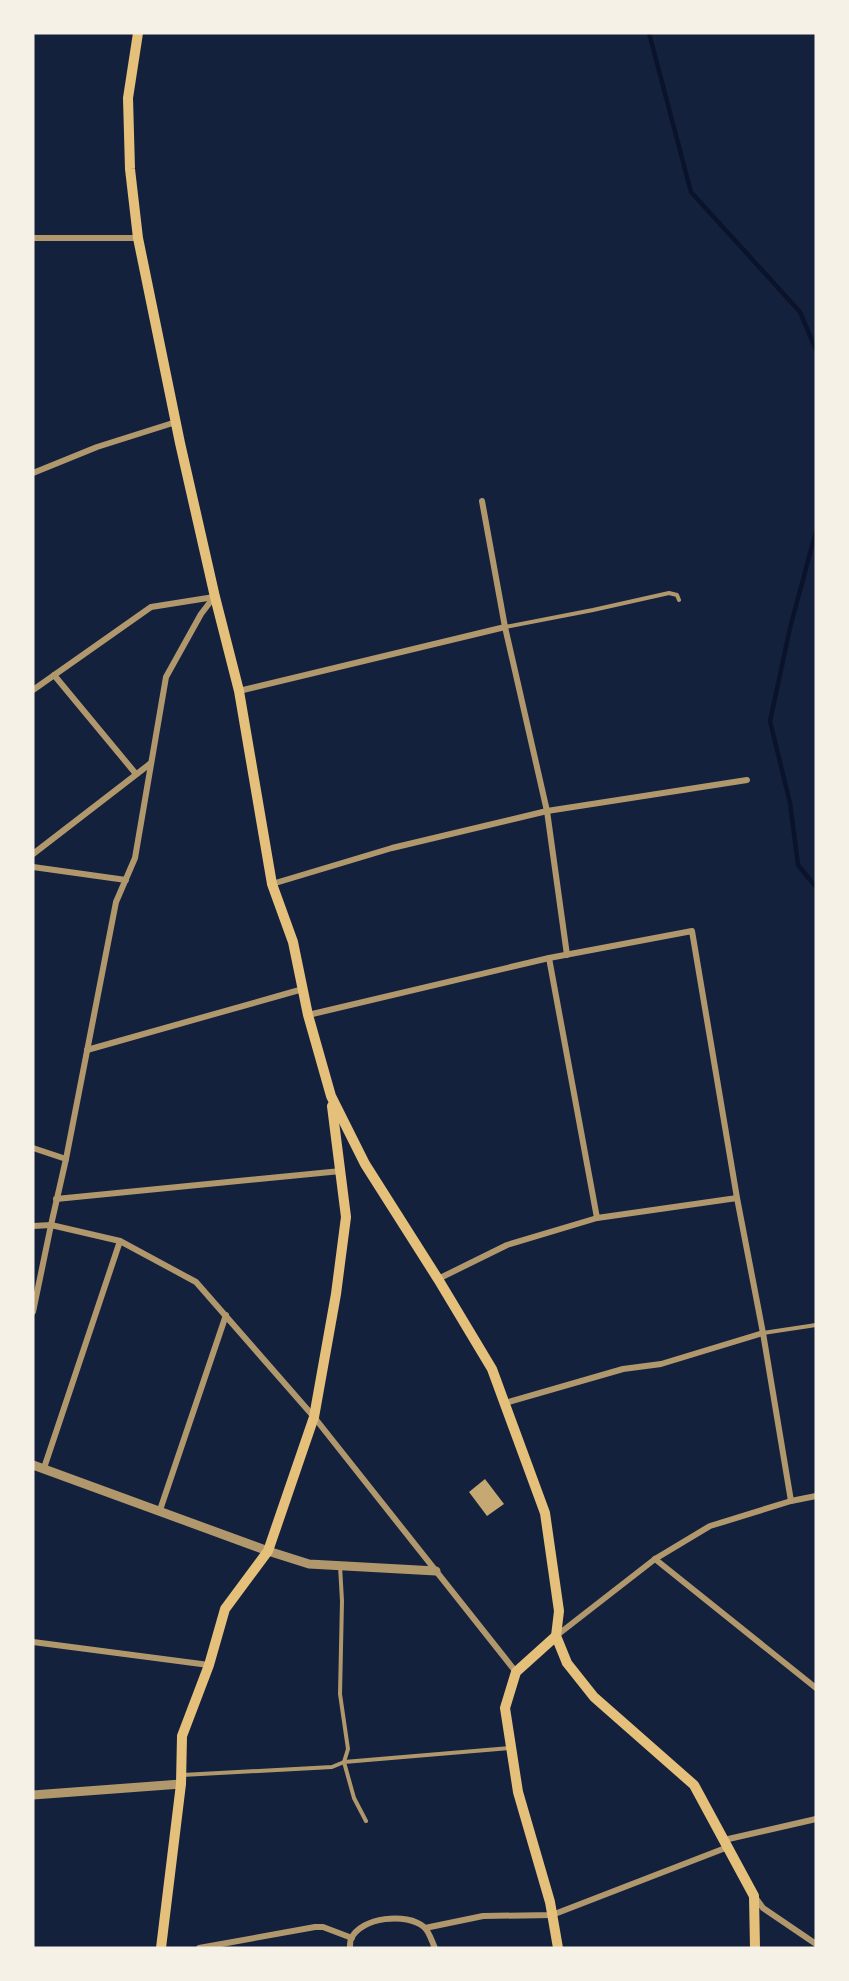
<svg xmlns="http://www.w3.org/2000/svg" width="849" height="1981" font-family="'Sofia Sans Condensed',sans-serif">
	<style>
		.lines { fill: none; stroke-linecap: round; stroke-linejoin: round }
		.stream { stroke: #0b132b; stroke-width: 4.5 }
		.building { fill: #c6a872 }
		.service { stroke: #b1986c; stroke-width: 4 }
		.minor { stroke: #b1986c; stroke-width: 6 }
		.tertiary { stroke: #b1986c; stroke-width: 9 }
		.secondary { stroke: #e5c07b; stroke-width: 10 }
	</style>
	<rect width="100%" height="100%" fill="#14213d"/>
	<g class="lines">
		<g class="stream">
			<path d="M649,33l42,159 109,120 16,38"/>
			<path d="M816,531l-26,97 -20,93 20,82 8,62 18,22"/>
		</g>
	</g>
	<path class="building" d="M485,1479l19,25 -17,12 -18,-24z"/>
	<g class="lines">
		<g class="service">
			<path d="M505,627l88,-17 76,-17 8,2 2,5"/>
			<path d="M763,1333l53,-8"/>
			<path d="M182,1775l150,-8 12,-5 4,-13 -8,-55 2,-93 -2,-35"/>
			<path d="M366,1821l-12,-23 -10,-36 166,-14"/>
		</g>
		<g class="minor">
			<path d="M33,238h105"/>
			<path d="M33,473l64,-26 79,-25"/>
			<path d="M482,501l23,126"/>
			<path d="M54,675l82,99"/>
			<path d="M33,690l118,-83 63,-10"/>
			<path d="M239,691l266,-64 42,184 20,144"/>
			<path d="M33,854l118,-91"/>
			<path d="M33,867l93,13"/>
			<path d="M272,884l120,-36 155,-37 200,-31"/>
			<path d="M549,958l48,260 140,-20"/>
			<path d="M308,1015l241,-57 143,-27 45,267 26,135 28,168"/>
			<path d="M87,1050l216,-61"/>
			<path d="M33,1148l33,11"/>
			<path d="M56,1199l285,-28"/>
			<path d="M33,1226l18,-1 15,-66 50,-257 19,-44 31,-181 35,-63 13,-17"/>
			<path d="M438,1279l69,-34 90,-27"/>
			<path d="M33,1312l18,-87 69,16 76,41 118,135 202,255"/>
			<path d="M505,1403l118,-34 38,-5 102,-31"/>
			<path d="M44,1468l76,-227"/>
			<path d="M160,1510l66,-195"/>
			<path d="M655,1559l161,129"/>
			<path d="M556,1636l99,-77 55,-33 81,-25 25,-5"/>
			<path d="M33,1642l176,23"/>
			<path d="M724,1840l92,-21"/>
			<path d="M755,1897l8,11 53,36"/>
			<path d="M425,1928l58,-12 69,-1 176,-68"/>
			<path d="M199,1948l116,-21h8l29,11"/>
			<path d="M350,1948c0,-3 0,-7 1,-9 10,-22 56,-27 73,-12 5,4 8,15 11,21"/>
		</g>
		<g class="tertiary">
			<path d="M33,1465l235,86 41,13 127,7"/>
			<path d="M33,1795l148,-11"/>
		</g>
		<g class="secondary">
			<path d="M138,33l-10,65 2,71 8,69 42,205 35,154 24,94 33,193 21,58 15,73 23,81 34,68 73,115 54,90 53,144 14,98 -3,25 11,27 27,34 100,88 60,111 1,52"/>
			<path d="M556,1636l-40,36 -11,36 13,84 32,110 8,46"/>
			<path d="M161,1948l20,-164 1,-48 27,-71 16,-56 43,-58 46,-134 22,-123 10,-77 -14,-111"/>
		</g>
	</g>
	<rect width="849" height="1981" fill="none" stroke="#f6f1e7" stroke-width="69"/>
</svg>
